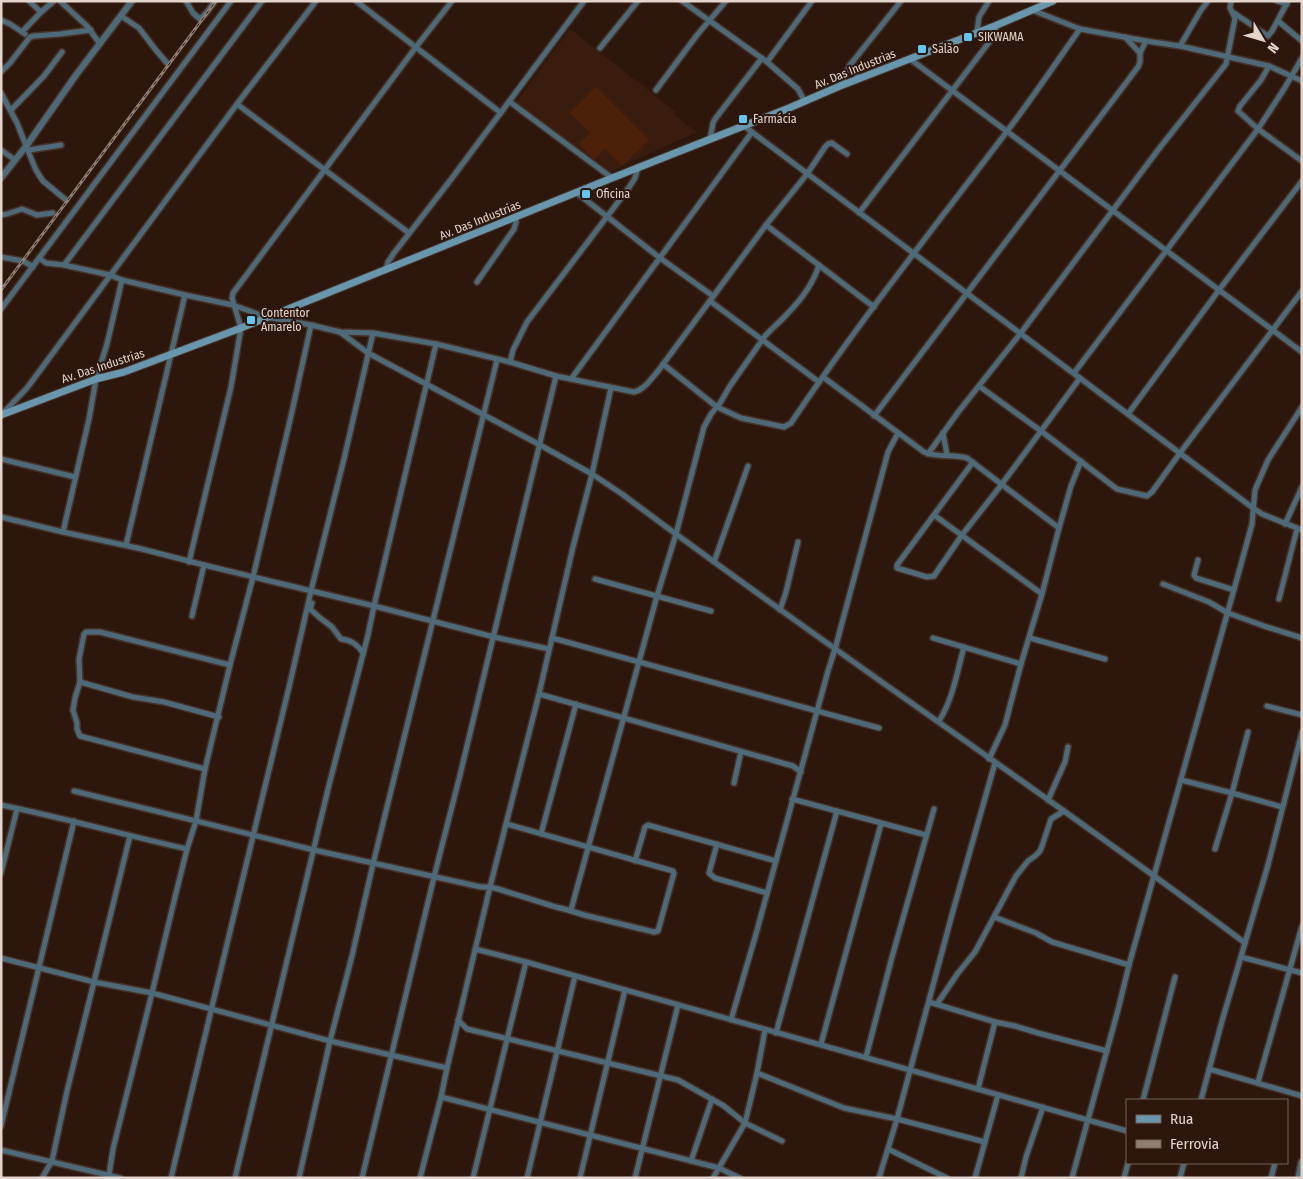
<svg xmlns="http://www.w3.org/2000/svg" width="1303" height="1179" font-family="'Fira Sans Condensed',sans-serif">
	<style>
		.built { fill: #391c0e }
		.green { fill: #4b1f08 }
		.lines { fill: none; stroke-linecap: round; stroke-linejoin: round }
		.minor-casing { stroke: #463127; stroke-width: 8 }
		.tertiary-casing { stroke: #463127; stroke-width: 9 }
		.secondary-casing { stroke: #463127; stroke-width: 9 }
		.minor { stroke: #4e6a78; stroke-width: 5 }
		.tertiary { stroke: #4e6a78; stroke-width: 6 }
		.secondary { stroke: #6896ac; stroke-width: 7 }
		.rail-casing { stroke: #907e74; stroke-width: 3 }
		.rail { stroke: #2d170c; stroke-width: 1; stroke-dasharray: 4; stroke-linecap: butt }
		.poi-dot { fill: #65c5ee; stroke: #2d170c; stroke-width: 2 }
		.labels { text-anchor: middle; dominant-baseline: central; stroke-width: 4; stroke-linejoin: round; paint-order: stroke }
		.poi-label { font-size: 12px; fill: #e3d4cc; stroke: #2d170c; text-anchor: start }
		.street-label { font-size: 12px; fill: #e3d4cc; stroke: #2d170c }
	</style>
	<rect width="100%" height="100%" fill="#2d170c"/>
	<path class="built" d="M570 29 676 112 674 115 697 132 609 172 516 102Z"/>
	<path class="green" d="M596 87 649 140 622 166 605 149 594 159 579 144 590 133 570 113Z"/>
	<g class="lines">
		<g class="minor-casing">
			<g id="minor">
				<path d="M29 1 41 12"/>
				<path d="M60 1 87 26 100 44"/>
				<path d="M186 1 193 13 200 19 207 12 215 1"/>
				<path d="M356 1 501 113"/>
				<path d="M682 1 767 62 798 89 805 102"/>
				<path d="M1277 1 1287 4"/>
				<path d="M1032 10 1080 29 1146 41 1180 46 1269 66 1302 81"/>
				<path d="M1234 13 1268 36 1272 31 1288 1"/>
				<path d="M121 16 139 28 155 49 167 63"/>
				<path d="M1 20 10 24 25 34"/>
				<path d="M1278 21 1302 41"/>
				<path d="M22 32 41 12 54 1"/>
				<path d="M977 32 979 17 989 1"/>
				<path d="M1125 37 1140 53"/>
				<path d="M1180 46 1201 10 1208 1"/>
				<path d="M600 48 638 1"/>
				<path d="M910 59 1302 352"/>
				<path d="M767 62 812 1"/>
				<path d="M850 65 859 79"/>
				<path d="M1269 66 1261 80 1240 106 1238 111 1258 129 1302 161"/>
				<path d="M1 72 10 63 30 37 34 36 60 34 91 30"/>
				<path d="M840 86 850 65 901 1"/>
				<path d="M656 90 697 35 726 1"/>
				<path d="M1 93 17 123 35 168 39 175 43 181 66 200"/>
				<path d="M510 102 612 178"/>
				<path d="M237 104 409 233"/>
				<path d="M11 110 44 76 62 52"/>
				<path d="M744 126 1253 508 1262 514 1302 530"/>
				<path d="M710 139 713 123 715 119 762 58"/>
				<path d="M1 150 15 160"/>
				<path d="M29 150 61 145"/>
				<path d="M577 193 660 258 713 296"/>
				<path d="M859 213 990 41 993 36 997 25"/>
				<path d="M1 215 7 214 22 209 37 215 53 213"/>
				<path d="M766 225 874 307"/>
				<path d="M1 257 23 261 33 267"/>
				<path d="M39 258 46 263 64 265 110 275 122 280 185 295 233 305 266 317 311 325 340 332 373 333 436 344 510 362 556 376 634 392C644 390 651 379 658 371L766 225 807 174 825 147 828 144 832 143 847 154"/>
				<path d="M64 265 262 1"/>
				<path d="M386 269 388 262 394 253 449 182 584 1"/>
				<path d="M477 282 514 229 516 222V217"/>
				<path d="M710 301 819 382"/>
				<path d="M1 309 231 1"/>
				<path d="M340 332 368 353 540 445 592 474 622 494C827 648 1040 789 1245 943"/>
				<path d="M510 362 513 350 527 322 628 189 635 178 638 168"/>
				<path d="M663 364 717 407 741 418 784 427 791 423C858 323 933 229 1005 134 1031 100 1055 64 1080 29"/>
				<path d="M1074 373 1258 129 1284 89 1302 58"/>
				<path d="M823 377 924 452C937 458 953 454 967 458L1059 528"/>
				<path d="M571 379 752 132"/>
				<path d="M979 386 1041 431 1113 486 1117 489 1147 496 1152 492 1180 453 1302 291"/>
				<path d="M3 413 27 388 237 104 316 1"/>
				<path d="M1128 414 1219 290 1302 181"/>
				<path d="M874 416 1138 67 1140 62V53L1146 41"/>
				<path d="M943 433 947 455"/>
				<path d="M928 454 959 411 1020 334 1158 150 1226 64 1235 18 1230 8 1231 1"/>
				<path d="M1 459 75 477"/>
				<path d="M973 462 897 565V568L927 577 934 576 962 535 1002 484 1080 378"/>
				<path d="M934 515 1042 594"/>
				<path d="M1 517 63 532 142 549 204 565 374 606 494 637 549 649"/>
				<path d="M1285 524 1302 487"/>
				<path d="M63 532 89 419 96 379 107 344 122 280"/>
				<path d="M126 545 185 295"/>
				<path d="M1198 560 1194 575 1196 578 1234 590"/>
				<path d="M189 562 231 387 241 328 232 298 233 293 416 47 452 1"/>
				<path d="M714 562 748 466"/>
				<path d="M595 579 711 611"/>
				<path d="M1163 584 1209 602 1228 613 1264 626 1302 638"/>
				<path d="M1279 599 1297 529"/>
				<path d="M312 603 310 609 319 617 332 627 341 639C351 640 357 644 363 653"/>
				<path d="M780 610 786 592 798 542"/>
				<path d="M192 616 204 565"/>
				<path d="M552 638 879 728"/>
				<path d="M933 638 1021 664"/>
				<path d="M1030 638 1105 659"/>
				<path d="M80 682 79 659 84 634 86 632H100L230 665"/>
				<path d="M539 694 793 766 801 772"/>
				<path d="M1267 706 1302 715"/>
				<path d="M939 721C953 699 957 672 964 647"/>
				<path d="M989 759 1005 725 1021 664 1042 594 1059 528 1071 486 1081 461"/>
				<path d="M205 769 80 736 77 729V723L73 710 75 698 80 682 133 697 164 702 219 717"/>
				<path d="M1181 780 1232 793 1248 732"/>
				<path d="M734 783 741 752"/>
				<path d="M74 791 314 850 481 887H490L498 889 556 907 568 910 584 915 654 932 658 931 674 873 673 871 507 824"/>
				<path d="M792 799 926 835"/>
				<path d="M1048 800 1065 762 1068 747"/>
				<path d="M1 805C64 818 125 835 187 849"/>
				<path d="M541 834 576 704"/>
				<path d="M717 844 709 873 715 878 767 893"/>
				<path d="M1215 849 1232 793 1282 807"/>
				<path d="M635 861 645 827 648 825 776 861"/>
				<path d="M1 873 17 809"/>
				<path d="M571 910 657 596 676 534 704 427 711 414 720 403 730 386 765 336C772 328 780 322 787 314 801 300 813 284 819 265"/>
				<path d="M994 917 1036 933 1052 942 1129 965"/>
				<path d="M475 949 526 962 1127 1131"/>
				<path d="M1241 957 1302 973"/>
				<path d="M1 958 94 982 152 993 330 1041 447 1068"/>
				<path d="M929 1002 995 1022 1015 1026 1038 1033 1107 1051"/>
				<path d="M937 1004 958 973 975 952 1016 876 1028 861 1035 856 1040 851 1042 846 1051 819 1064 811"/>
				<path d="M458 1020 467 1029 678 1080 724 1106 745 1123 782 1141"/>
				<path d="M731 1020 756 934 828 671 835 649 888 452 898 433"/>
				<path d="M776 1033 837 811"/>
				<path d="M821 1044 881 824"/>
				<path d="M866 1057 892 957 934 809"/>
				<path d="M1209 1069 1302 1096"/>
				<path d="M757 1073 844 1108 897 1119 985 1142"/>
				<path d="M1258 1082 1302 926"/>
				<path d="M978 1089 995 1022"/>
				<path d="M441 1097 719 1168 740 1178"/>
				<path d="M1143 1100 1175 977"/>
				<path d="M1201 1100 1222 1021 1268 865 1302 732"/>
				<path d="M1 1126 74 821"/>
				<path d="M888 1149 947 1178"/>
				<path d="M1 1150 120 1178"/>
				<path d="M691 1161 712 1099"/>
				<path d="M109 1175 113 1149 152 993 175 897 187 849 196 821 205 769 230 665 253 577 291 416 311 325"/>
				<path d="M42 1178 52 1161 67 1091 130 836"/>
				<path d="M171 1178 227 944 290 683 311 591 344 459 373 333"/>
				<path d="M235 1178 329 785 368 635 374 606 436 344"/>
				<path d="M299 1178 330 1041 352 956 373 864 497 360"/>
				<path d="M362 1178 434 877 460 775 556 376"/>
				<path d="M420 1178 441 1097 447 1068 490 887 539 694 573 547 592 474 611 388"/>
				<path d="M473 1178 526 962"/>
				<path d="M527 1178 575 976"/>
				<path d="M580 1178 625 990"/>
				<path d="M635 1178 678 1005"/>
				<path d="M713 1178 745 1123 757 1073 765 1030"/>
				<path d="M879 1178 897 1119 953 911 995 763"/>
				<path d="M975 1178 998 1095"/>
				<path d="M1021 1178 1026 1157 1043 1107"/>
				<path d="M1072 1178 1118 1010 1129 965 1240 568 1252 524 1255 490 1268 460 1302 407"/>
				<path d="M1124 1178 1128 1163"/>
				<path d="M1180 1178 1184 1163"/>
				<path d="M1271 1178 1275 1163"/>
				<path d="M1298 1178 1301 1162"/>
			</g>
		</g>
		<g class="tertiary-casing">
			<path id="tertiary" d="M1 178 27 145 76 75 132 1"/>
		</g>
		<g class="secondary-casing">
			<path id="secondary" d="M1 415 96 379 124 372 241 328 612 178 789 108 840 86 997 25 1053 1"/>
		</g>
		<use href="#minor" class="minor"/>
		<use href="#tertiary" class="tertiary"/>
		<use href="#secondary" class="secondary"/>
		<g class="rail-casing">
			<path id="rail" d="M1 290 216 1"/>
		</g>
		<use href="#rail" class="rail"/>
	</g>
	<g class="poi-dot">
		<rect x="963" y="32" width="10" height="10" rx="2.5"/>
		<rect x="917" y="44" width="10" height="10" rx="2.5"/>
		<rect x="738" y="114" width="10" height="10" rx="2.5"/>
		<rect x="581" y="189" width="10" height="10" rx="2.5"/>
		<rect x="246" y="315" width="10" height="10" rx="2.5"/>
	</g>
	<g class="labels">
		<g class="poi-label">
			<text x="978" y="37">SIKWAMA</text>
			<text x="932" y="49">Salão</text>
			<text x="753" y="119">Farmácia</text>
			<text x="596" y="194">Oficina</text>
			<text x="261" y="313">Contentor<tspan x="261" dy="14">Amarelo</tspan></text>
		</g>
		<g class="street-label">
			<text transform="translate(855 69) rotate(-22)">Av. Das Industrias</text>
			<text transform="translate(480 220) rotate(-22)">Av. Das Industrias</text>
			<text transform="translate(103 366) rotate(-18)">Av. Das Industrias</text>
		</g>
	</g>
	<rect width="1303" height="1179" fill="none" stroke="#e3d4cc" stroke-width="5"/>
	<rect x="1126" y="1099" width="162" height="65" fill="#2d170c" stroke="#766359"/>
	<rect x="1136" y="1115" width="25" height="8" fill="#6896ac" stroke="#766359"/>
	<text x="1170" y="1124" font-size="15" fill="#e3d4cc">Rua</text>
	<rect x="1136" y="1140" width="25" height="8" fill="#907e74" stroke="#766359"/>
	<text x="1170" y="1149" font-size="15" fill="#e3d4cc">Ferrovia</text>
	<g transform="translate(1263 40) rotate(128)" stroke="#2d170c" stroke-width="4" paint-order="stroke">
	<path d="M0-4L9 19L0 12L-9 19Z" fill="#e3d4cc"/>
	<text y="-8" font-size="14" font-weight="bold" text-anchor="middle" fill="#e3d4cc">N</text>
	</g>
</svg>
